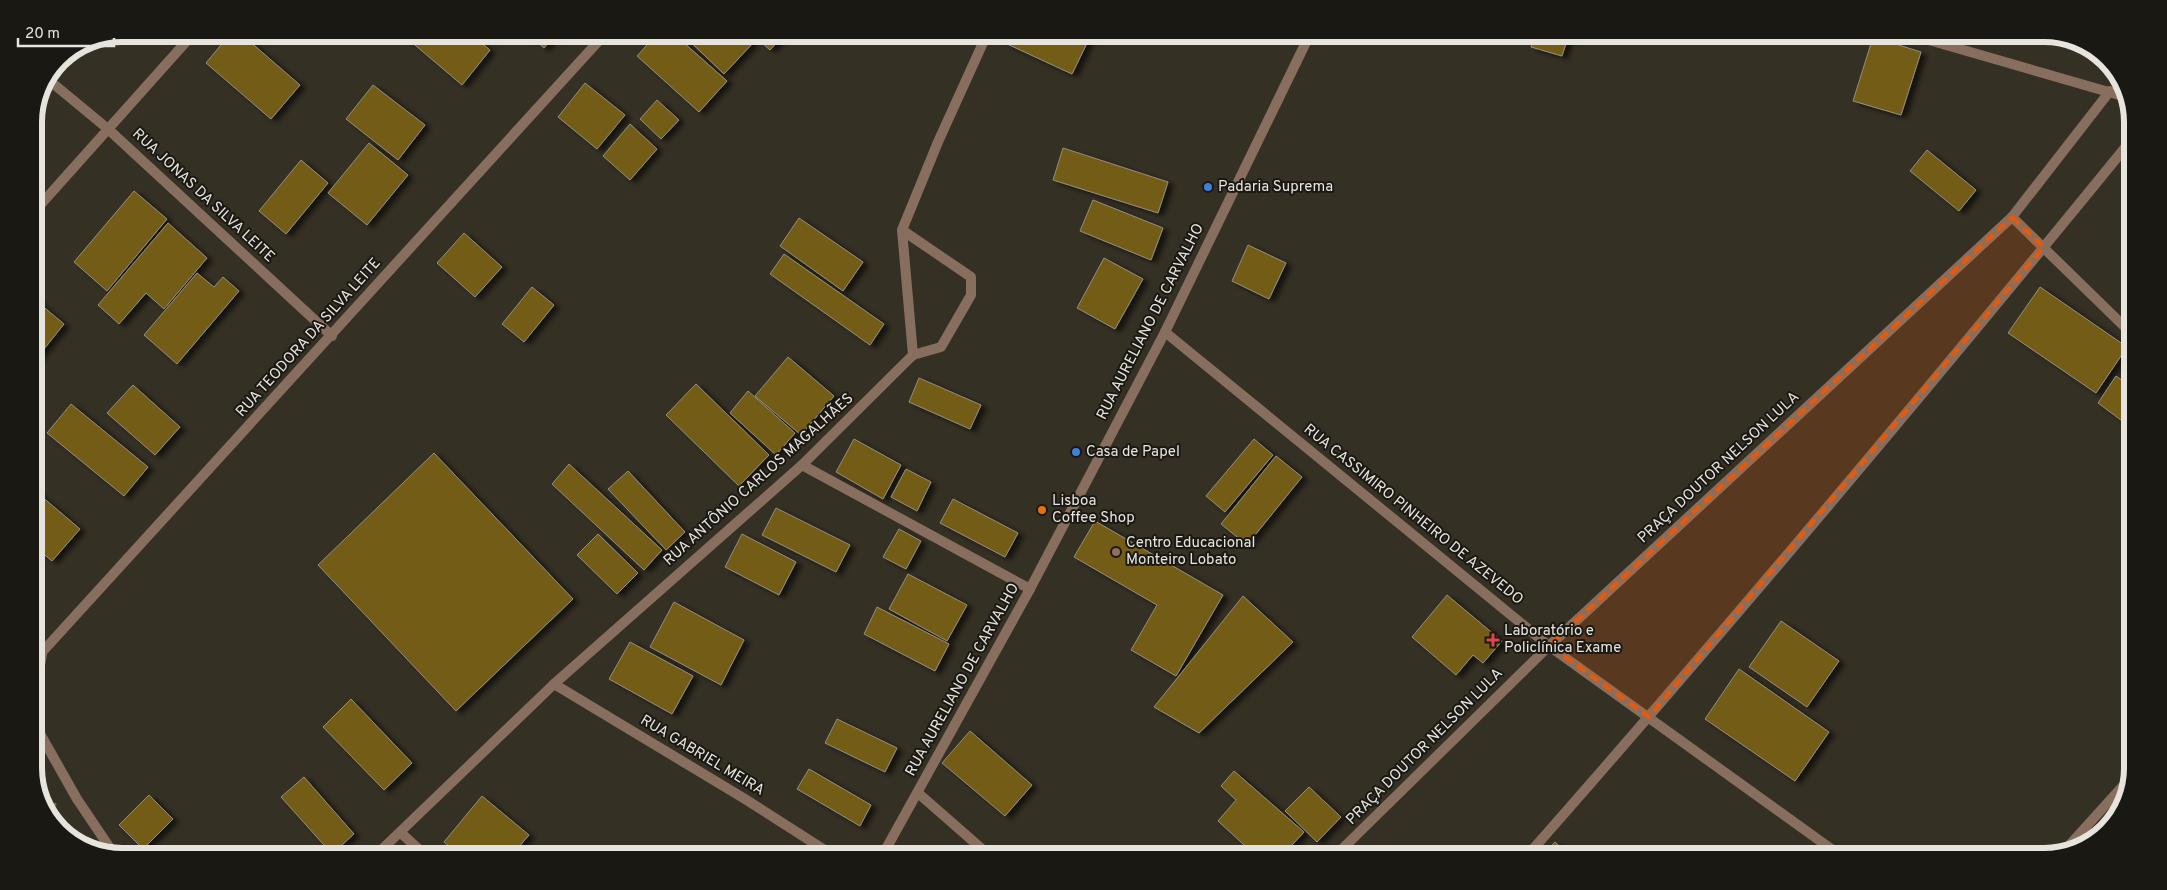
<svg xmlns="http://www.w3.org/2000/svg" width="2167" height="890" font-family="Overpass,sans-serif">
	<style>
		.building { fill: #735c13; stroke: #938e80; filter: url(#shadow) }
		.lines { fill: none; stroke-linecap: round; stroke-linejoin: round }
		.path { stroke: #6c685d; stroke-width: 3; stroke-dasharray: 4 2.5; stroke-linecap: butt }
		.minor { stroke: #886e5e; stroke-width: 10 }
		.tertiary { stroke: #886e5e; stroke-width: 10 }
		.marked { fill: #e8590c; fill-opacity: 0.2; stroke: #e8590c; stroke-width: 4; stroke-dasharray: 10 6; stroke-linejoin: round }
		.shop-dot { fill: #3f7fe0; stroke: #1a1813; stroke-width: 2 }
		.food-dot { fill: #e8710a; stroke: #1a1813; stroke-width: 2 }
		.education-dot { fill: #8d6e63; stroke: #1a1813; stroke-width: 2 }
		.health-dot { fill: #e0444e; stroke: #1a1813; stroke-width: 2 }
		.labels { text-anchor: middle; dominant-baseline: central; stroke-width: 4; stroke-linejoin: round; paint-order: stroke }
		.poi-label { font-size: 15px; fill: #e6e4dc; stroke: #1a1813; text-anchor: start }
		.street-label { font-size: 15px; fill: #e6e4dc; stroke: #1a1813 }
		.rim { fill: none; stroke: #e6e4dc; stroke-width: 6 }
	</style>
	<defs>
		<filter id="shadow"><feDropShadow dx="5.5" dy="3" stdDeviation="2.5" flood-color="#0009"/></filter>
	</defs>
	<rect width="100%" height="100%" fill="#353024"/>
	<g class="building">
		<path d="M230 34H241L300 85 271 119 206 63Z"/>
		<path d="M402 34H470L490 50 462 85Z"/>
		<path d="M528 34H556L544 48Z"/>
		<path d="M657 34H674L727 81 699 112 637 56Z"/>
		<path d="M682 34H744L753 43 724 74Z"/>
		<path d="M752 34H785L770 50Z"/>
		<path d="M1009 34H1082L1090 37 1072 74 1005 43Z"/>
		<path d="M1535 34H1569L1562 56 1531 47Z"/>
		<path d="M1873 37 1921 52 1901 115 1853 101Z"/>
		<path d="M585 83 625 115 597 149 558 117Z"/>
		<path d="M373 85 425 125 398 160 346 119Z"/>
		<path d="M657 100 679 120 661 139 640 119Z"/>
		<path d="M630 124 657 149 630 180 603 156Z"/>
		<path d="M369 143 408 175 367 225 328 193Z"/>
		<path d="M1063 148 1168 182 1158 213 1053 180Z"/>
		<path d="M1927 150 1976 190 1959 211 1910 171Z"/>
		<path d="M301 160 328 183 286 234 259 211Z"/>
		<path d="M134 191 167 219 107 291 74 262Z"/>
		<path d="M1093 200 1163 228 1151 260 1080 231Z"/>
		<path d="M799 218 863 262 843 291 780 246Z"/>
		<path d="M168 223 207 258 164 309 146 293 119 324 98 305Z"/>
		<path d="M464 233 502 267 475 297 437 263Z"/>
		<path d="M1248 245 1286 263 1269 299 1232 281Z"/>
		<path d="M784 254 884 324 870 345 770 274Z"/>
		<path d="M1104 258 1143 279 1115 329 1077 308Z"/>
		<path d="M197 273 214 287 223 277 239 291 177 364 144 335Z"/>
		<path d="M532 287 554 305 524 342 502 324Z"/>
		<path d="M2040 287 2127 347 2096 393 2008 333Z"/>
		<path d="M34 299 64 324 36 359 34 357Z"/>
		<path d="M788 357 834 396 801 435 755 396Z"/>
		<path d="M2116 376 2133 388V429L2098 403Z"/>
		<path d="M919 378 981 405 970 429 909 402Z"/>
		<path d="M696 384 769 455 739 486 666 415Z"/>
		<path d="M133 385 180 427 155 455 107 413Z"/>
		<path d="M748 391 795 433 776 455 730 413Z"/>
		<path d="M71 404 148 467 124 496 47 433Z"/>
		<path d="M854 439 901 465 883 499 836 472Z"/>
		<path d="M1254 439 1273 455 1225 512 1206 496Z"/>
		<path d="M434 453 573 599 456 711 318 565Z"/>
		<path d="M1276 456 1302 477 1247 545 1221 524Z"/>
		<path d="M569 464 662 550 644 570 552 484Z"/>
		<path d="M906 469 931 482 917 511 891 497Z"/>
		<path d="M628 471 685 532 666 550 608 489Z"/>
		<path d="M34 490 80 529 52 561 34 546Z"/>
		<path d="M953 499 1018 533 1005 557 940 523Z"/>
		<path d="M776 508 850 545 836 572 762 535Z"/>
		<path d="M1095 521 1223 595 1176 676 1131 650 1157 605 1074 557Z"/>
		<path d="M899 529 921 541 906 569 883 557Z"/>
		<path d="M598 534 638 573 617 594 577 555Z"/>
		<path d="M742 534 796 562 779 595 725 567Z"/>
		<path d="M908 574 967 605 947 641 889 609Z"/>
		<path d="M1447 595 1502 641 1483 663 1473 655 1456 675 1412 637Z"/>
		<path d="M1243 596 1293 642 1199 733 1154 707Z"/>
		<path d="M674 602 744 640 721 685 650 647Z"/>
		<path d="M877 607 949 644 935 671 864 634Z"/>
		<path d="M1781 621 1839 661 1807 707 1749 667Z"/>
		<path d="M630 642 693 676 672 714 609 679Z"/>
		<path d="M1739 669 1829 732 1795 781 1705 719Z"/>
		<path d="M351 699 412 763 384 790 323 727Z"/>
		<path d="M837 719 897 748 885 772 825 743Z"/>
		<path d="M970 731 1032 785 1005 816 942 763Z"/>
		<path d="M809 769 871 805 860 826 797 789Z"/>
		<path d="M1234 771 1304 832 1282 856H1256L1218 821 1236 800 1221 786Z"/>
		<path d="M304 777 354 834 332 854 281 797Z"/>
		<path d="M1309 787 1341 817 1317 842 1285 811Z"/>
		<path d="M149 795 173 819 143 849 119 825Z"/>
		<path d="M482 796 529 835 511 856H461L444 842Z"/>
		<path d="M1555 842 1570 856H1542Z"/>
	</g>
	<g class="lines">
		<path class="path" d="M46 806 57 804"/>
		<g class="minor">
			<path d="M50 81 108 129 332 336"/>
			<path d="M34 212 193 34"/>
			<path d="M2012 217 2133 335"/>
			<path d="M902 230 971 277V295L941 347 913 355"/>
			<path d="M802 465 1030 589"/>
			<path d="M554 684 745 799 834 856"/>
			<path d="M34 723 77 799 114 854"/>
			<path d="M918 793 990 856"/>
			<path d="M401 833 426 856"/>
			<path d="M2065 850 2131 777"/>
			<path d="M375 856 554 684 802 465 913 355 902 230 938 142 987 34"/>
			<path d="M1335 856 1549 646 2012 217 2110 91"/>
			<path d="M1527 856C1734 621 1935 381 2133 138"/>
		</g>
		<g class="tertiary">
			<path d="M1908 34 2126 97"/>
			<path d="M1165 332 1549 646 1841 856"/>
			<path d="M34 661 605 34"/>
			<path d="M34 699 42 654"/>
			<path d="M882 856 1030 589 1165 332 1310 34"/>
		</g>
	</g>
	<path class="marked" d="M2012 217 2044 247 1649 717 1549 646Z"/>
	<g class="shop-dot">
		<circle cx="1208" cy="187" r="5"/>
		<circle cx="1076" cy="452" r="5"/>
	</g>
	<circle class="food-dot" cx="1042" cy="510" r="5"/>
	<circle class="education-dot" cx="1116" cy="552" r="5"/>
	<path class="health-dot" d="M1490.5 632.5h5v5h5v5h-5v5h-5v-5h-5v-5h5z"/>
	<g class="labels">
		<g class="poi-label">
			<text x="1218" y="187">Padaria Suprema</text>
			<text x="1086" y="452">Casa de Papel</text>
			<text x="1052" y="501">Lisboa<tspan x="1052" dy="17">Coffee Shop</tspan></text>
			<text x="1126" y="543">Centro Educacional<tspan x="1126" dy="17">Monteiro Lobato</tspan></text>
			<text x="1504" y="631">Laboratório e<tspan x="1504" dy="17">Policlínica Exame</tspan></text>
		</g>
		<g class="street-label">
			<text transform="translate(203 196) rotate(43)">RUA JONAS DA SILVA LEITE</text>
			<text transform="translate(1151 322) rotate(-63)">RUA AURELIANO DE CARVALHO</text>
			<text transform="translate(309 338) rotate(-48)">RUA TEODORA DA SILVA LEITE</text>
			<text transform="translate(1719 468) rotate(-43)">PRAÇA DOUTOR NELSON LULA</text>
			<text transform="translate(759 480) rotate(-42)">RUA ANTÔNIO CARLOS MAGALHÃES</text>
			<text transform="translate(1413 515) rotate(39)">RUA CASSIMIRO PINHEIRO DE AZEVEDO</text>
			<text transform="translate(963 680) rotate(-61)">RUA AURELIANO DE CARVALHO</text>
			<text transform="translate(1425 747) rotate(-45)">PRAÇA DOUTOR NELSON LULA</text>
			<text transform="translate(702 756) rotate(31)">RUA GABRIEL MEIRA</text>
		</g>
	</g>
	<path d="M0 0H2167V890H0ZM122 42H2044A80 80 0 0 1 2124 122V768A80 80 0 0 1 2044 848H122A80 80 0 0 1 42 768V122A80 80 0 0 1 122 42Z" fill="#1a1813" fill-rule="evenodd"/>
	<path class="rim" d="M122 42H2044A80 80 0 0 1 2124 122V768A80 80 0 0 1 2044 848H122A80 80 0 0 1 42 768V122A80 80 0 0 1 122 42Z"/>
	<path d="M18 38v8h96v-8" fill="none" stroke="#e6e4dc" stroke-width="2.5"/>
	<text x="25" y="38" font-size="15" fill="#e6e4dc" stroke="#1a1813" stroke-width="4" paint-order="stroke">20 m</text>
</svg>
